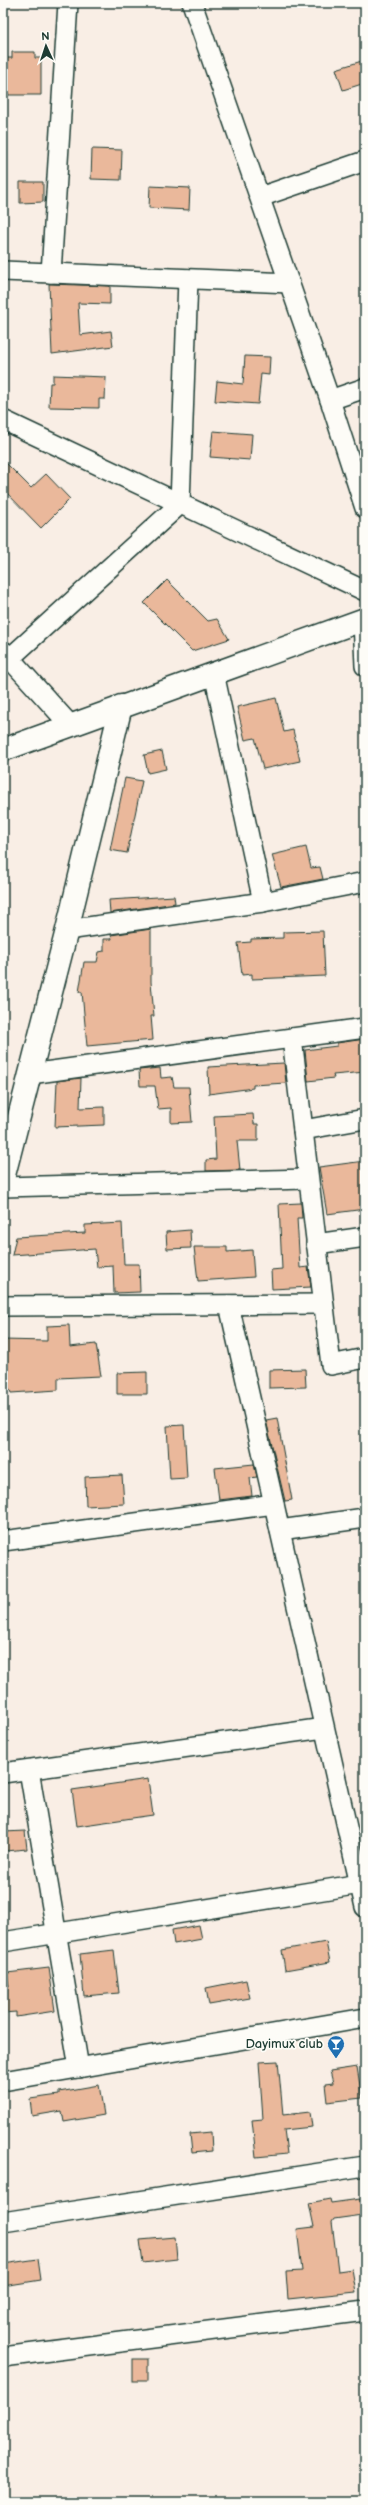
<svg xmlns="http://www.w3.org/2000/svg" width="368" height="2505" font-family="'Balsamiq Sans',sans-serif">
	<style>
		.building { fill: #eab89b; stroke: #1f3d34 }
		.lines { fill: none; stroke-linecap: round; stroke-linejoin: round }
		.street-casing { stroke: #1f3d34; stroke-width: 22 }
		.secondary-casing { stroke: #1f3d34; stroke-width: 25 }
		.street { stroke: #fdfcf7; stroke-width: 19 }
		.secondary { stroke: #fdfcf7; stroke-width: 22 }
		.labels { text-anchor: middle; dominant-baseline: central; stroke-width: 3.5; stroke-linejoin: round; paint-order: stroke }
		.poi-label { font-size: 13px; fill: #1f3d34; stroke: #fdfcf7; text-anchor: end }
	</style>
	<rect width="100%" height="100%" fill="#f9eee5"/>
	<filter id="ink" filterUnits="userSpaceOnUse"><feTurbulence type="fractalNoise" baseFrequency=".025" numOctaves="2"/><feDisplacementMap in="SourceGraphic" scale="8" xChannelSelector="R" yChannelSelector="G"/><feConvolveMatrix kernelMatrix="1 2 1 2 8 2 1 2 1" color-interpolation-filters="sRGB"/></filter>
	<g filter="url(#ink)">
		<g class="building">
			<path d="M12 52H35V58H41V95H7L8 83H3V58H12Z"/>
			<path d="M365 60V83L343 90 336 69Z"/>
			<path d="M92 149 122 150 121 180 91 179Z"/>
			<path d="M20 182H43V202L20 203Z"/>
			<path d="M150 186 190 188 189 210 149 208Z"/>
			<path d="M49 284 110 286V304L78 303 80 335 111 331 113 346 52 354Z"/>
			<path d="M245 356 270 357 269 375 261 374 258 404 215 401 217 381 243 384Z"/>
			<path d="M53 375 106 377 105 399H99V408L49 407 50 383H53Z"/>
			<path d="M213 431 252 434 250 460 210 457Z"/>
			<path d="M3 460 31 488 46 474 70 499 41 528 3 489Z"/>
			<path d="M167 580 208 621 217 619 229 639 192 651 144 603Z"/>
			<path d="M276 698 284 732 293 730 300 761 263 769 255 738 245 740 237 707Z"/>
			<path d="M162 751 166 769 148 773 144 755Z"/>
			<path d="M125 778 142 781 127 853 110 850Z"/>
			<path d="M306 847 311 868 320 867 323 879 281 887 272 855Z"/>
			<path d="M174 896 175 903 110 913 109 900Z"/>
			<path d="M151 929V982L154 1016H151L153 1040 87 1046 82 992H79L84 962H97L99 952 104 951V939H112L111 935Z"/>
			<path d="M323 931 325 976 252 979V974L242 975 238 943 251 942V939L283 938V932Z"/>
			<path d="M365 1039V1072L333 1075 334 1078 308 1081 305 1050 337 1046V1043Z"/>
			<path d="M284 1063 286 1083 253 1085V1088L209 1094 208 1067Z"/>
			<path d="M160 1068 161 1078 172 1077 174 1087H189L192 1122 171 1123V1108L158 1109 155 1086H140L139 1070Z"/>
			<path d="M81 1078 80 1108 104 1107V1125L55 1127 57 1081Z"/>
			<path d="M253 1114 254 1124H258V1141H237L240 1170 206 1171V1160L216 1159 214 1116Z"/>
			<path d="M365 1161V1209L327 1214 319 1167Z"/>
			<path d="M301 1203 302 1218H297L300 1268 308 1267 311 1287 272 1289 271 1270 282 1269 279 1204Z"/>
			<path d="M122 1223 124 1264H139L140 1292 114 1293 113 1266 97 1267 95 1249 12 1255 16 1237 85 1233V1225Z"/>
			<path d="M190 1230 191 1248 167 1249 166 1232Z"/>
			<path d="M194 1247H227V1252L252 1250 254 1277 198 1281Z"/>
			<path d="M69 1325 70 1347 96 1344 101 1376 58 1378V1390L11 1393 10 1390H3V1340L47 1341V1326Z"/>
			<path d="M305 1369 306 1387 269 1388V1370Z"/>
			<path d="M147 1372V1394H117V1373Z"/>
			<path d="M277 1418 292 1500 285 1501 266 1420Z"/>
			<path d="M184 1425 187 1478 170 1479 167 1426Z"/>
			<path d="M254 1464 257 1477 250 1478 252 1496 219 1500 215 1468Z"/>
			<path d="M122 1475 124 1504 86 1506 85 1477Z"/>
			<path d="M148 1779 153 1815 77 1826 72 1790Z"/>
			<path d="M25 1831 27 1849 5 1851 4 1832Z"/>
			<path d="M199 1925 202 1939 174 1944 172 1930Z"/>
			<path d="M326 1942 330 1962 285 1970 282 1950Z"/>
			<path d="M114 1950 119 1993 84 1996 80 1954Z"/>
			<path d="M49 1968 55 2011 16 2017V2012L3 2013V1986H9L7 1973Z"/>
			<path d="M246 1980 250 1998 209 2005 206 1988Z"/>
			<path d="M278 2061 283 2115 310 2112 312 2127 284 2130 287 2154 256 2157 252 2120 263 2119 259 2062Z"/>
			<path d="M357 2067 362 2098 327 2102 325 2084 333 2083 330 2071Z"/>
			<path d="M99 2085 104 2115 64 2122 62 2111 32 2116 30 2099 59 2095V2092Z"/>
			<path d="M211 2132 212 2151 192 2153 190 2134Z"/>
			<path d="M330 2199 331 2203 360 2199 363 2215 334 2219 332 2222 338 2271 352 2269 356 2292 288 2299 286 2272 302 2271 297 2229 314 2227 309 2203Z"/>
			<path d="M175 2237 177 2259 143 2263 140 2240Z"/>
			<path d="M38 2259 41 2280 3 2286V2264Z"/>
			<rect x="133" y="2359" width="15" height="22"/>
		</g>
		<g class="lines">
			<g class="street-casing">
				<g id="street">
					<path d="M192 3 330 400 365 508"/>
					<path d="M260 197 365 161"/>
					<path d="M3 271 290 283"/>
					<path d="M51 273 68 3"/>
					<path d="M330 400 365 388"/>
					<path d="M3 420 365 591"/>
					<path d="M363 620 365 666"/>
					<path d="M3 651 70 725"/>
					<path d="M10 658 180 504 188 279"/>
					<path d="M214 673 263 902"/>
					<path d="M67 930 263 902 365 882"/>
					<path d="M292 1038 331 1365 365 1358"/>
					<path d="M30 1074 365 1028"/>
					<path d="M303 1130 365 1119"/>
					<path d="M3 1187 308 1179"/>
					<path d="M316 1244 365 1237"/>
					<path d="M229 1305 365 1907"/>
					<path d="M3 1306 323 1304"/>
					<path d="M280 1530 365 1518"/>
					<path d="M3 1541 274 1504"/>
					<path d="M29 1770 79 2068"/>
					<path d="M3 1773 324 1728"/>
					<path d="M3 1942 360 1884"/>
					<path d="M3 2081 365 2018"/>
					<path d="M3 2222 365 2166"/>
					<path d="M3 2357 365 2311"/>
				</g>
			</g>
			<g class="secondary-casing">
				<g id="secondary">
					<path d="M3 750 365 619"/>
					<path d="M3 1179 67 930 121 706"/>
				</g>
			</g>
			<use href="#street" class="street"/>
			<use href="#secondary" class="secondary"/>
		</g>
	</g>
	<defs>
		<g id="bar-pin" transform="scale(0.9)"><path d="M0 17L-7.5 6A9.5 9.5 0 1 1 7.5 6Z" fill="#1f6fb2" stroke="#fdfcf7"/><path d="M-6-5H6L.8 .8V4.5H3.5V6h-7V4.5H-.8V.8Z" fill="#fff"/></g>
	</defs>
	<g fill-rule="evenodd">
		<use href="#bar-pin" x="336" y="2044"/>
	</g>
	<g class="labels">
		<g class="poi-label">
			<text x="323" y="2044">Dayimux club</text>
		</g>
	</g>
	<rect width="368" height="2505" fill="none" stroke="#fdfcf7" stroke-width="16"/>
	<rect x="8" y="8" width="352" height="2489" fill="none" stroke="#1f3d34" stroke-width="1.5" filter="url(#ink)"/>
	<g transform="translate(46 46) rotate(357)" stroke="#fdfcf7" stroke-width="3" paint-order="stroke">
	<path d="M0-3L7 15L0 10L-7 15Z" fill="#1f3d34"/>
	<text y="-6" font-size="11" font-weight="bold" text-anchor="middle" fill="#1f3d34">N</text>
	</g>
</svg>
